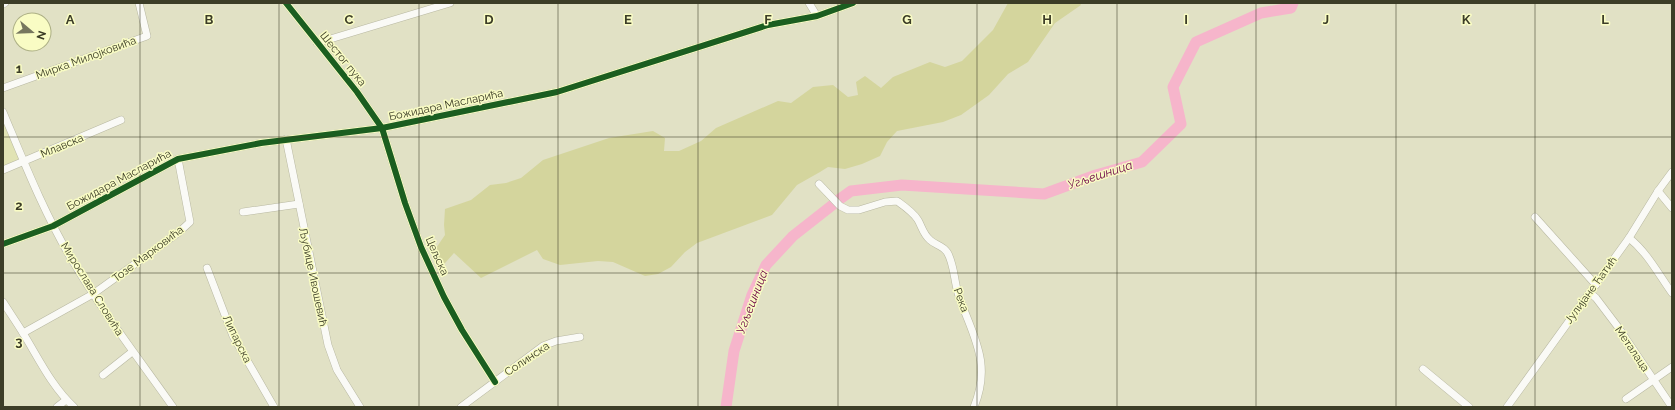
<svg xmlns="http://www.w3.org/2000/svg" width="1675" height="410" font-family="Raleway,sans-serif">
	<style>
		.built { fill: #e1e3b4 }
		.green { fill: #d4d59d }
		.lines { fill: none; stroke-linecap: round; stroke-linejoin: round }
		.river { stroke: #f6b5cb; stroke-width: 11 }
		.minor-casing { stroke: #b8b8a2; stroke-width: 8 }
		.minor { stroke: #fafaf6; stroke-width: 7 }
		.cycleway-casing { stroke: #f9fcc4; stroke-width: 8 }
		.cycleway { stroke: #1b5e20; stroke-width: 6 }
		.grid { fill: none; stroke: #3c3d27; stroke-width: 1; stroke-opacity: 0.55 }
		.labels { text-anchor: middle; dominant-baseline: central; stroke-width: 3; stroke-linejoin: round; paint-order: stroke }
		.street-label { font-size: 11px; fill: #3c3d27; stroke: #f9fcc4 }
		.water-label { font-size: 12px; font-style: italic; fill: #6c0145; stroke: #f9fcc4 }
		.grid-label { font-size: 13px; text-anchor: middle; font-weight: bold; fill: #3c3d27; stroke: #f9fcc4; stroke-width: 3; stroke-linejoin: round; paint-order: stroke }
	</style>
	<rect width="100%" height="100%" fill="#e1e1c5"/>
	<path class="built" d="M3 112 24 162 3 170Z"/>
	<path class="green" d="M1008 3H1080L1081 5 1055 23 1028 62 1008 74 989 95 961 115 943 122 897 131 887 142 880 156 862 164 845 169 828 167 820 172 797 185 772 215 697 243 685 252 671 267 658 274 645 276 613 262 598 261 560 265 543 259 537 250 481 278 454 253 438 271 432 254 445 235 444 225 445 209 471 200 490 185 506 183 521 178 543 160 609 138 653 131 665 138 664 151H679L701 141 716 128 778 101 791 103 813 87 833 85 848 97 858 95 856 82 865 76 881 88 893 77 930 62 945 67 962 61 993 30Z"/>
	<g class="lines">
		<g class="river">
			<path d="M837 201 851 191 902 185 1044 194 1096 175 1142 162 1181 124 1173 87 1196 42 1261 13 1291 8 1293 3"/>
			<path d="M726 407 734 351 752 295 766 265 793 236 835 203"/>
		</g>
		<g class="minor-casing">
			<g id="minor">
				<path d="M286 3 357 92 382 128 405 203 421 247 444 297 462 330 495 382"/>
				<path d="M809 3 817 16"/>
				<path d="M3 4 5 3"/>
				<path d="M317 43 450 3"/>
				<path d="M3 88 147 36 139 3"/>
				<path d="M3 112C24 162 44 213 72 260 102 311 139 359 173 407"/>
				<path d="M286 139 328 345 337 370 360 407"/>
				<path d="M3 170 121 120"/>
				<path d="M819 184 840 206 848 210H859L885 202 897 201C904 206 913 212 918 220 922 227 923 234 930 240 935 245 942 245 947 252 954 263 954 280 958 293 971 334 993 361 974 407"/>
				<path d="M1658 191 1672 208"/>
				<path d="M243 212 299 204"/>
				<path d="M1535 217 1596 285"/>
				<path d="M1629 238C1647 252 1659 275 1672 293"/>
				<path d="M3 244 53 226 178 159 261 143 382 128 557 92 768 25 817 16 853 3"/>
				<path d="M207 268 233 336 274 407"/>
				<path d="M1590 293 1596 298 1618 327 1672 407"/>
				<path d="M3 302C10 313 17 323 23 333 39 359 52 387 74 407"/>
				<path d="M23 333 93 294 178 233 190 222 178 159"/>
				<path d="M1423 369 1469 407"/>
				<path d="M103 375 132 352"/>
				<path d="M1626 399 1672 367"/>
				<path d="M57 407 66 400"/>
				<path d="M461 407 543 346 556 341 580 337"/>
				<path d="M1507 407 1629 238 1658 191 1672 172"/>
			</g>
		</g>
		<use href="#minor" class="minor"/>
		<g class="cycleway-casing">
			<g id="cycleway">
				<path d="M286 3 357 92 382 128 405 203 421 247 444 297 462 330 495 382"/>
				<path d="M3 244 53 226 178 159 261 143 382 128 557 92 768 25 817 16 853 3"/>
			</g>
		</g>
		<use href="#cycleway" class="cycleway"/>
	</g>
	<path class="grid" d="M140 3V407M279 3V407M419 3V407M558 3V407M698 3V407M838 3V407M977 3V407M1117 3V407M1256 3V407M1396 3V407M1535 3V407M3 137H1672M3 273H1672"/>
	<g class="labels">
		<g class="street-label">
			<text transform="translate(86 58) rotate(-20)">Мирка Милојковића</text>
			<text transform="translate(343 59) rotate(51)">Шестог пука</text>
			<text transform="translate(446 105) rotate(-12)">Божидара Масларића</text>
			<text transform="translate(62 146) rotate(-23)">Млавска</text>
			<text transform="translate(119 180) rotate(-28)">Божидара Масларића</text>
			<text transform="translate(148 254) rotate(-37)">Тозе Марковића</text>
			<text transform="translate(437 256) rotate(66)">Цељска</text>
			<text transform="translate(313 277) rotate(78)">Љубице Ивошевић</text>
			<text transform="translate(92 289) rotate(58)">Мирослава Словића</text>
			<text transform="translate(1591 290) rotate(-54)">Јулијане Ћатић</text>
			<text transform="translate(961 300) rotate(70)">Река</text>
			<text transform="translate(237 339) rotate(64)">Липарска</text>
			<text transform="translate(1632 349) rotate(56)">Металаца</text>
			<text transform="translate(527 359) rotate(-34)">Солинска</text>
		</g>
		<g class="water-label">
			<text transform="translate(1100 175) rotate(-18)">Угљешница</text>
			<text transform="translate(752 302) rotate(-69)">Угљешница</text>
		</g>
	</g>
	<g class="grid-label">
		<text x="70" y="24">A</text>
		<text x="209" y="24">B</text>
		<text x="349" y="24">C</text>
		<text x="489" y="24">D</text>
		<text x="628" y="24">E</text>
		<text x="768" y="24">F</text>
		<text x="907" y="24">G</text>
		<text x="1047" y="24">H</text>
		<text x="1186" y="24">I</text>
		<text x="1326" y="24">J</text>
		<text x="1466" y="24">K</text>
		<text x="1605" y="24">L</text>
		<text x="19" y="73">1</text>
		<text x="19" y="210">2</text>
		<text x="19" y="346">3</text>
	</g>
	<rect width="1675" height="410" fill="none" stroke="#3c3d27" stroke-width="8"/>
	<g transform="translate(32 32) rotate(109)"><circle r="19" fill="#f9fcc4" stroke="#adb085"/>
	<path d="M0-3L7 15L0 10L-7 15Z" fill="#76765e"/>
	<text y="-6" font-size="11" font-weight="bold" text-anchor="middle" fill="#3c3d27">N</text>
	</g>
</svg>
